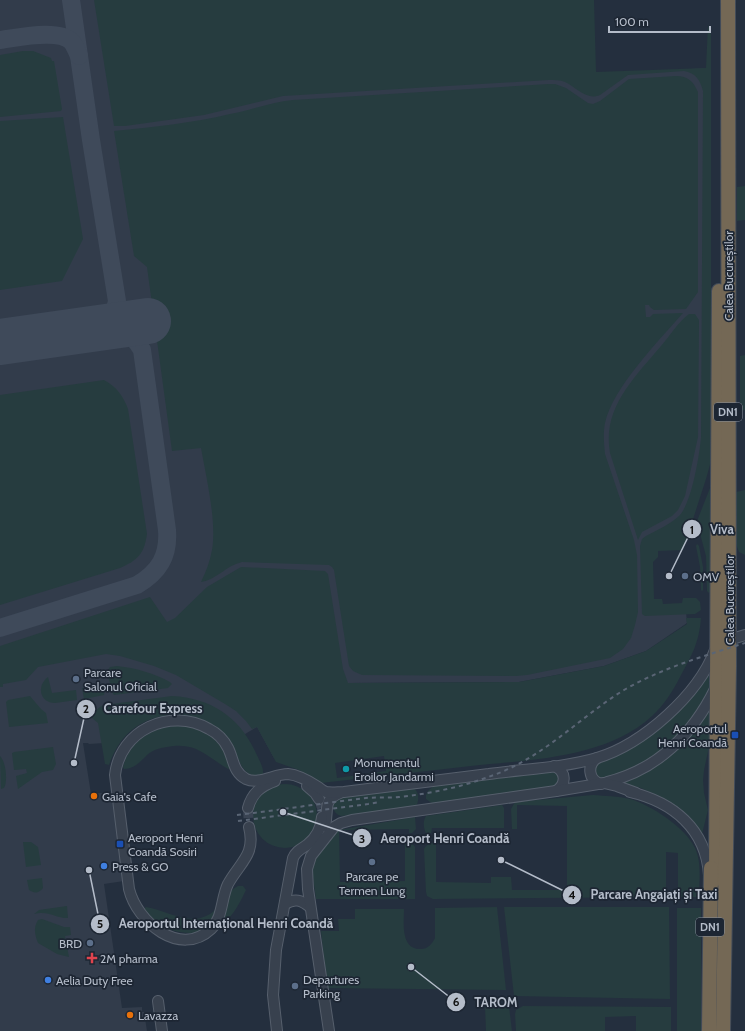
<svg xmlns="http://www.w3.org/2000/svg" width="745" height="1031" font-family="Cabin,sans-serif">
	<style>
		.airport { fill: #323c4b }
		.green { fill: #263c3f; fill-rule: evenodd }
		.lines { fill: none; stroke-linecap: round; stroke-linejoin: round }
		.taxiway { stroke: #3f4a5a; stroke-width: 18 }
		.runway { stroke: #3f4a5a; stroke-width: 46 }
		.minor-tunnel { stroke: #3a4453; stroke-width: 10; stroke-dasharray: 10 5; stroke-linecap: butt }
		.minor-casing { stroke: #565f6c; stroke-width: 12 }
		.highway-casing { stroke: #434c59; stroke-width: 16 }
		.minor { stroke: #38414e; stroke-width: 10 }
		.highway { stroke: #746855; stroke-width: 14 }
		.rail { stroke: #5a6575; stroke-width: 2; stroke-dasharray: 4 4; stroke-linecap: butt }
		.service-dot { fill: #5c6f8a; stroke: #1d2633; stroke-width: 1.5 }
		.transit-dot { fill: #1a4fb4; stroke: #1d2633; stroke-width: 1.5 }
		.culture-dot { fill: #0f9aa8; stroke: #1d2633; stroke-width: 1.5 }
		.food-dot { fill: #e8710a; stroke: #1d2633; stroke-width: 1.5 }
		.shop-dot { fill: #3f7fe0; stroke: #1d2633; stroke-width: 1.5 }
		.health-dot { fill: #e0444e; stroke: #1d2633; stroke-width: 1.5 }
		.labels { text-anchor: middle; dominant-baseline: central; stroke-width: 3.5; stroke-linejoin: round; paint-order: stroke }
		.shield { fill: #1d2633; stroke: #878f9c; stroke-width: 1 }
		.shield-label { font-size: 11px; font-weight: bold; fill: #b4bcc9 }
		.street-label { font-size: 12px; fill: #b4bcc9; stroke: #1d2633 }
		.poi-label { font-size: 12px; fill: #b4bcc9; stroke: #1d2633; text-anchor: start }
		.leader { fill: none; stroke: #b4bcc9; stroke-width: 1.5 }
		.callout-dot { fill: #b4bcc9; stroke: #1d2633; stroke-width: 1.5 }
		.mark-label { font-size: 12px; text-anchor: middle; font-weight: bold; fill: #111 }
		.callout-label { font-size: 13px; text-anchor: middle; font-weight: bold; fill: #b4bcc9; stroke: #1d2633; stroke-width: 3.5; stroke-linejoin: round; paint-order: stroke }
	</style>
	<rect width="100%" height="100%" fill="#242f3e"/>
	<path class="airport" d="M0 0H122L143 104 706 68V443L686 541 645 543 646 613 686 612 687 623 646 651 604 666 519 682 348 683 274 758 257 727 235 740 214 717 166 706 104 743 89 744 88 743H83L91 794 111 792 124 881 104 884 122 1008 142 1007V1012H144L147 1031H0Z"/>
	<g class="green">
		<path d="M94 0H594L596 72 706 68 708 25 711 35V461L706 479 683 550 658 551V557L653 562 654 599H662L663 604 682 603 683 598H696L700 602 701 610 695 614 645 616 642 614 640 546 642 539 646 536C657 530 671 524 680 515 692 501 699 457 701 438L703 91C700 80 696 73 684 71L628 75 600 95C587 101 576 87 565 82 560 80 554 80 549 80L283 96 204 115 125 126H114Z"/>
		<path d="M23 51H33L51 58 52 61H54L62 109 61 111 0 117V55Z"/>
		<path d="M676 76C688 76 693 81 698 92V292L686 309 654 310 650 307 649 305H645L646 317H650L653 314 683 313C658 342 613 387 605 423 603 433 604 444 605 454L634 540 637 555 638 612 635 625 631 638 623 649 610 658 527 675 516 676 362 675 353 671 349 666 334 570 332 567 329 565 242 562C227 565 216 580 201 582 206 572 210 561 212 550 217 522 206 476 201 448L172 451 147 267 134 256 114 131C153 127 192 123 230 114 251 110 272 102 293 100L549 84H555L566 88 588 103 593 104 600 101 629 79Z"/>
		<path d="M63 117 83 239 62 281 0 290V121Z"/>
		<path d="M745 186V220L737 221V187Z"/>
		<path d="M689 314H695L699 320 698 437 685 496 678 510 672 516 642 532 638 540 610 453C602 408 634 378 661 346 669 337 679 321 689 314Z"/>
		<path d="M745 355V410L740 411V356Z"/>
		<path d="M104 380C117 387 123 396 128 409L147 534C144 554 138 560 120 568L0 605V395Z"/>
		<path d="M710 488 712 495 711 590 709 593 707 591 706 556 698 526 697 521Z"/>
		<path d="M745 490V555L739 552 736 544V492Z"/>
		<path d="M697 544 699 546 703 567V590L702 591 701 590 700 567 696 546Z"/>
		<path d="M241 567 325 571 328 574 343 669 348 683 519 682 604 666 646 651 687 624 686 618H701C699 643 692 655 680 677 673 691 664 705 652 716 607 758 529 760 471 766 421 772 371 777 321 783L299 770 276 762 257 727 252 729 246 721 236 711 225 704 176 675 154 666 120 656 106 654 38 667 26 680 3 684V687H0V646L150 597 167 622 175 618 207 587ZM384 756 386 771 337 778 335 763Z"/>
		<path d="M117 666C136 668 153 673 170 682L172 684 168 688 114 695 112 692 107 671 110 667Z"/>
		<path d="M711 668C711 681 709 695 702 706 696 716 685 730 677 737 662 752 617 784 597 778L593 766 596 762 621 753Z"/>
		<path d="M48 677 52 693 76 690 77 700 55 703C40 703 36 686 48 677Z"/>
		<path d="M101 685 105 689 104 695 84 699 82 688Z"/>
		<path d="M30 696 41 709 46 713 48 723 9 727 6 702 8 700Z"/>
		<path d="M172 696C211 698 239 717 255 751 258 758 264 767 263 774 260 776 258 776 255 776 238 773 238 750 229 740 222 732 213 725 205 721 193 715 181 714 169 715 138 719 119 736 109 765L105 764 98 723 92 718 95 711 100 707 104 705Z"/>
		<path d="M711 701 710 742 704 770 703 780 704 793 708 810 702 834 677 808 665 799 641 788 625 784 622 781 653 764Z"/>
		<path d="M175 726 195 727 208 733 224 747 230 768 228 769C206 756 196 741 167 747 159 748 153 750 147 755 140 762 134 769 124 769L123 767C130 741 149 729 175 726Z"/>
		<path d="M53 747 56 764 53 770 42 772 18 789 16 776 27 773 26 769 14 770 12 753 14 752Z"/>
		<path d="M0 756C6 762 8 781 4 788L1 789Z"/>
		<path d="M555 770 561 780 556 786 433 804 426 799C425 792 430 789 435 785Z"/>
		<circle cx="285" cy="816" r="32"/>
		<path d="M412 787C420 791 420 803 414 808L341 816C332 813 332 805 335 797Z"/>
		<path d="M593 795C605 796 618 796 630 799 651 805 686 828 695 848 702 863 699 881 699 897H678V853L666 852V897L433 899 427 896 426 892 424 849C427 844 430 843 436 842V882L491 883V877H511L512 890H567V806L517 805V829H512L511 809 515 802Z"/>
		<path d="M502 805 504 808V828H432L431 833H426C423 828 423 820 426 816Z"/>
		<path d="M415 817 416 829 412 833H409V829L339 830 340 882 405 881V843C410 843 413 843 415 847V899H316L312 870 313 861 334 832 339 830Z"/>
		<path d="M23 842H31L38 847 41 865 26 867Z"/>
		<path d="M42 878 43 888C39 893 35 894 29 890L27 880Z"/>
		<path d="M238 886H243L246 890C241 900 236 911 228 919 208 938 172 937 152 919 149 916 146 912 144 909L146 907C170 911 192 929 214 911 223 903 227 891 238 886Z"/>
		<path d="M67 906 68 918C54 918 49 910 34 914L39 910Z"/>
		<path d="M497 907 506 990 327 988 321 931H339L338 919H355V909H404C404 922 400 950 421 949 428 949 432 944 435 938V908Z"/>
		<path d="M504 907H669L670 999 514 996Z"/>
		<rect x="677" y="908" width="24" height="123"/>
		<path d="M42 919 64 927H70L71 935 65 936 69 957 57 954 38 943C35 935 33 928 38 920Z"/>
		<path d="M485 1006H509L512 1031H486Z"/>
		<path d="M523 1006 671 1007V1031H636V1016L605 1017V1031H516L515 1014 516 1010Z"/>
	</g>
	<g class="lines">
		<g class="taxiway">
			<path d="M71 0 91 140 117 301C114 316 110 321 96 329"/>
			<path d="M0 40C17 38 59 28 72 42 75 46 77 52 79 56"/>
			<path d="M0 628 137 585C159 572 169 556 167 530L142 350C130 329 120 328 96 329"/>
		</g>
		<path class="runway" d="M0 342 148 321"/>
		<g class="minor-tunnel">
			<path d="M319 799 322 808V817"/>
			<path d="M248 808 249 827"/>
		</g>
		<g class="minor-casing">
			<g id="minor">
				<path d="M729 640 745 635"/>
				<path d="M597 758C587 765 588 780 601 784"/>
				<path d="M554 766C566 771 567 784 556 791"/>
				<path d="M607 782C657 770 693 734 715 689"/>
				<path d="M307 786 315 793 319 799"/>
				<path d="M630 792C673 802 706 829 709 875"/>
				<path d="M248 808C252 793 261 786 275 781"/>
				<path d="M325 826C329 810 322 800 340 793"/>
				<path d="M249 827C256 855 240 862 228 884 221 898 223 918 211 929 180 958 137 922 129 889L115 775C120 730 170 707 209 729 217 733 224 740 228 748 234 760 233 772 246 779 259 785 274 774 288 774 299 775 309 781 318 787 321 789 323 791 326 792 332 793 338 792 344 792 393 786 441 780 489 774 524 769 563 768 597 758 643 744 698 695 715 650"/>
				<path d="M285 904C295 898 301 900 310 907"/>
				<path d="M158 1001 162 1031"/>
				<path d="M277 1031 273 995 276 950 293 858C296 851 301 849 307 845 316 838 321 829 322 817"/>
				<path d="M329 1031 308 889 307 869 311 856 334 827 341 823 352 820 556 791 604 783 617 786 636 793"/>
			</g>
		</g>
		<g class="highway-casing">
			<g id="highway">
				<path d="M716 879 719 291"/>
				<path d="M709 1031 711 868"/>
				<path d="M723 1031 729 666 728 0"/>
			</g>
		</g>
		<use href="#minor" class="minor"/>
		<use href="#highway" class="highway"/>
		<g class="rail">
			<path d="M237 815C280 810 323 803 366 798 377 797 388 798 399 797 436 793 470 785 504 771 550 751 583 715 624 690 662 668 704 656 745 643"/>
			<path d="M238 821 368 804 380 802"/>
		</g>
	</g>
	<g class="service-dot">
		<circle cx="685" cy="576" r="4"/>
		<circle cx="76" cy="679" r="4"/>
		<circle cx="372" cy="862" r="4"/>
		<circle cx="90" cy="943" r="4"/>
		<circle cx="295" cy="986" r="4"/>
	</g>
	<g class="transit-dot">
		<rect x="731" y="731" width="8" height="8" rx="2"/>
		<rect x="116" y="840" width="8" height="8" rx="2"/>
	</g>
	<circle class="culture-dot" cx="346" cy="769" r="4"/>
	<g class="food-dot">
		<circle cx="94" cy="796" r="4"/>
		<circle cx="130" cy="1015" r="4"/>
	</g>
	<g class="shop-dot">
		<circle cx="104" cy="866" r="4"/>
		<circle cx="48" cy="980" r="4"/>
	</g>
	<path class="health-dot" d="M90 952h4v4h4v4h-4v4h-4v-4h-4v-4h4z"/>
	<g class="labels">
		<g class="shield">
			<rect x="714" y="403" width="28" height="18" rx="3"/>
			<rect x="696" y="918" width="28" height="18" rx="3"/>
		</g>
		<g class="shield-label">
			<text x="728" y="412">DN1</text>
			<text x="710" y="927">DN1</text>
		</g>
		<g class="street-label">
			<text transform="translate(728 276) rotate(-90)">Calea Bucureștilor</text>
			<text transform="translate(729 600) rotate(-90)">Calea Bucureștilor</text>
		</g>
		<g class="poi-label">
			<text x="693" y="576">OMV</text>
			<text x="84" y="672">Parcare<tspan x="84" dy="14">Salonul Oficial</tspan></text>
			<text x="727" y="728" text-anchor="end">Aeroportul<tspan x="727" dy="14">Henri Coandă</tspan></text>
			<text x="354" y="762">Monumentul<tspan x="354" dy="14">Eroilor Jandarmi</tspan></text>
			<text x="102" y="796">Gaia's Cafe</text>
			<text x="128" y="837">Aeroport Henri<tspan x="128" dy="14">Coandă Sosiri</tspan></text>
			<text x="112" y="866">Press &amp; GO</text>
			<text x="372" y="876" text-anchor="middle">Parcare pe<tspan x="372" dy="14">Termen Lung</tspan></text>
			<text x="82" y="943" text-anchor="end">BRD</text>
			<text x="100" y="958">2M pharma</text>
			<text x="303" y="979">Departures<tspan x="303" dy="14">Parking</tspan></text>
			<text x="56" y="980">Aelia Duty Free</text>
			<text x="138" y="1015">Lavazza</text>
		</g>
	</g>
	<path class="leader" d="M669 576L692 529M74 763L86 709M283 812L362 838M501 860L572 895M89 870L100 924M411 967L456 1002"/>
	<g class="callout-dot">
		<circle cx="669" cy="576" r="4"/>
		<circle cx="74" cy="763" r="4"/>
		<circle cx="283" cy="812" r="4"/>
		<circle cx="501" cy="860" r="4"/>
		<circle cx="89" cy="870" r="4"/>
		<circle cx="411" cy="967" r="4"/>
		<circle cx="692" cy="529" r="10"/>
		<circle cx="86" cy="709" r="10"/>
		<circle cx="362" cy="838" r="10"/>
		<circle cx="572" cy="895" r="10"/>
		<circle cx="100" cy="924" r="10"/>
		<circle cx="456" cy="1002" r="10"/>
	</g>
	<g class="mark-label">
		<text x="692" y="534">1</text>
		<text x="86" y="713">2</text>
		<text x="362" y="843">3</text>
		<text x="572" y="899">4</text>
		<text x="100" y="928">5</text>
		<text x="456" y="1006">6</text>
	</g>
	<g class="callout-label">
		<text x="722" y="534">Viva</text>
		<text x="153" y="713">Carrefour Express</text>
		<text x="445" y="843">Aeroport Henri Coandă</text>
		<text x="654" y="899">Parcare Angajați și Taxi</text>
		<text x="226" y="928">Aeroportul Internațional Henri Coandă</text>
		<text x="496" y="1007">TAROM</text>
	</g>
	<path d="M609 26v6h101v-6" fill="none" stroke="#b4bcc9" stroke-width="2"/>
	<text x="615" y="26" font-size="12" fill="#b4bcc9" stroke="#1d2633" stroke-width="3" paint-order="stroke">100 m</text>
</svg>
